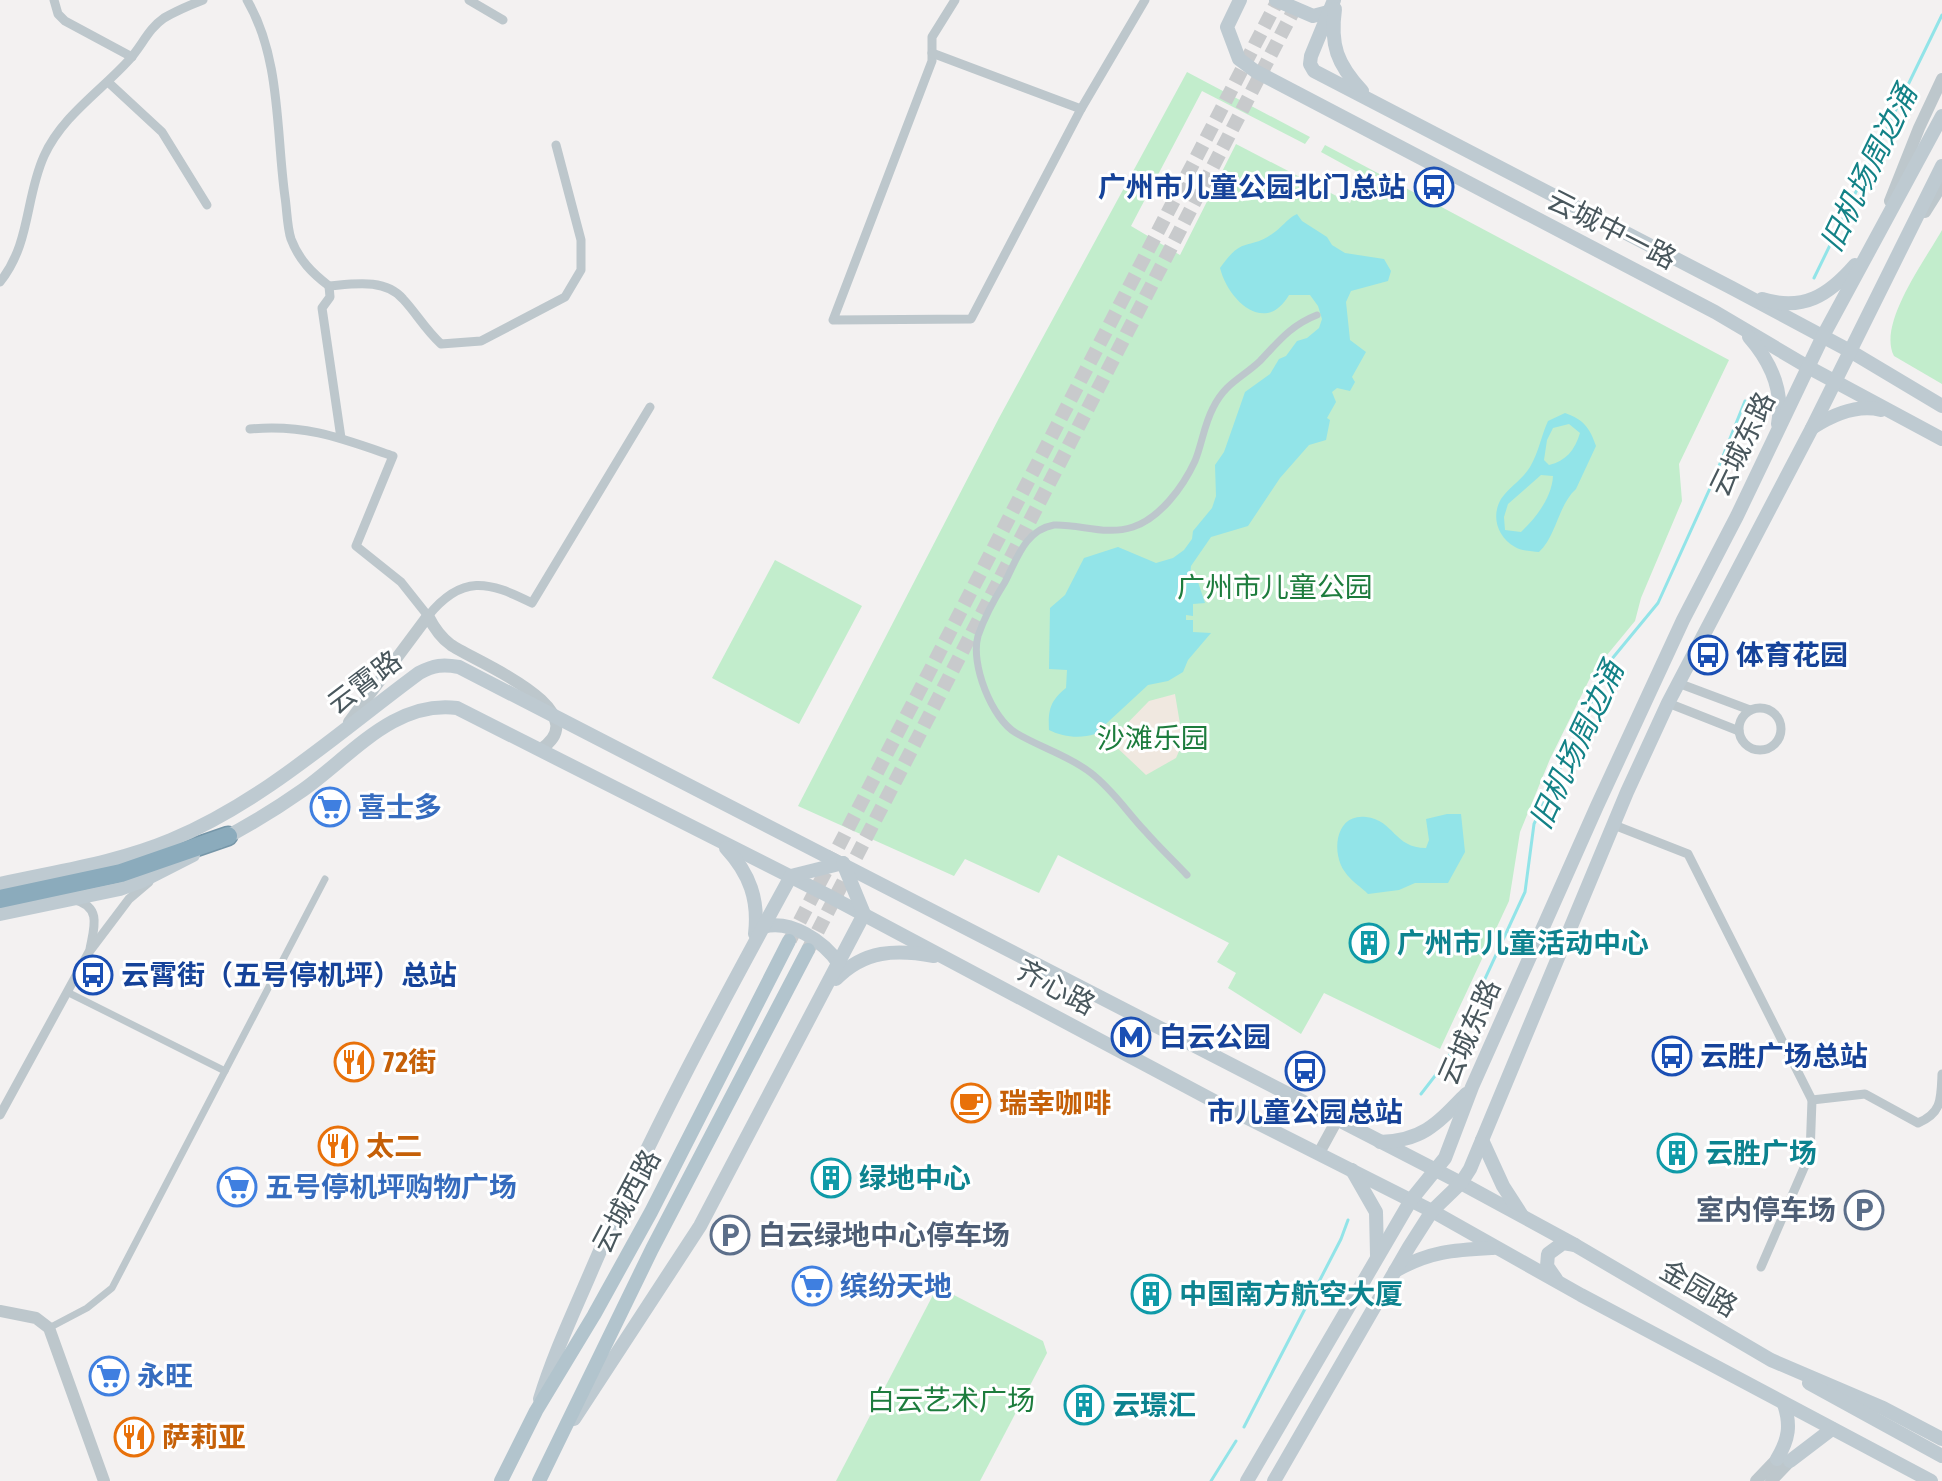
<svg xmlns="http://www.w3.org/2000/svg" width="1942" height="1481" font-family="'Asap Condensed','Noto Sans SC',sans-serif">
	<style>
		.green { fill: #c2edcc }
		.sand { fill: #f0e8e0 }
		.water { fill: #92e4e8; fill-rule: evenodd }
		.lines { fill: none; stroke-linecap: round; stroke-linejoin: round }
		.stream { stroke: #92e4e8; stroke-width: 3 }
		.primary-tunnel { stroke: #c8cacc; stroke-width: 14; stroke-dasharray: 14 7; stroke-linecap: butt }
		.motorway-casing { stroke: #7696a8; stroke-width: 21 }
		.pedestrian { stroke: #bdc7cc; stroke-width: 7 }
		.minor { stroke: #bdc7cc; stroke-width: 9 }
		.tertiary { stroke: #bdc7cc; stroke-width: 12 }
		.secondary { stroke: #becad1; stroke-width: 14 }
		.primary { stroke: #b2c4cd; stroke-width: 14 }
		.motorway { stroke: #8babbc; stroke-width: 18 }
		.labels { text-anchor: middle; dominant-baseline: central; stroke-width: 6; stroke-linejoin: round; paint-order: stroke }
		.transit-label { font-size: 28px; font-weight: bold; fill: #164399; stroke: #fff; text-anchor: start }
		.street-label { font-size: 28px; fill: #49575d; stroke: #fff }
		.park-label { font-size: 28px; fill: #1d7c3d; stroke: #fff }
		.shop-label { font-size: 28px; font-weight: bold; fill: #366cbe; stroke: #fff; text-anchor: start }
		.culture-label { font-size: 28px; font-weight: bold; fill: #0d838f; stroke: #fff; text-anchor: start }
		.food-label { font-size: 28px; font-weight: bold; fill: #c56008; stroke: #fff; text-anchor: start }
		.service-label { font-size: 28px; font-weight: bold; fill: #4e5e75; stroke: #fff; text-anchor: end }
		.water-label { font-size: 30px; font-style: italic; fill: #138287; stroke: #fff }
	</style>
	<rect width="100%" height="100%" fill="#f3f1f1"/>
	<g class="green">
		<path d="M1187 72 1310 137 1305 144 1202 91 1131 226 1180 255 1236 144 1350 203 1363 175 1321 152 1325 145 1729 360 1679 464 1682 501 1641 598 1635 621 1593 672 1550 759 1520 832 1509 901 1440 1049 1324 993 1301 1034 1228 988 1236 973 1217 962 1229 943 1058 855 1039 893 965 859 954 876 798 806 999 418Z"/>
		<path d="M1942 230V384L1894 356C1877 324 1926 259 1942 230Z"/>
		<path d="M775 560 862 606 799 724 712 678Z"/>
		<path d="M939 1292 950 1293 1043 1341 1047 1353 980 1481H836L933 1295Z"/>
	</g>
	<path class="sand" d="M1175 694 1183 742 1176 758 1146 775 1110 741 1149 701Z"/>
	<g class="water">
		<path d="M1297 214 1302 221 1327 237 1332 245 1345 253 1384 259 1391 271 1388 281 1351 291 1346 302 1350 340 1366 352 1352 377 1355 382 1350 391 1337 388 1332 392 1336 402 1327 418 1330 420 1326 440 1309 445 1280 478 1248 526 1211 537 1191 566 1190 576 1198 582 1205 603 1193 604V616L1186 615V620H1193V632L1211 633 1188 660 1183 672 1168 681 1148 685 1095 734C1080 739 1063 737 1049 730 1048 710 1050 701 1066 688L1067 670 1049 669 1050 608 1065 595 1084 558 1118 547 1156 563 1173 558 1184 550 1192 539 1193 531 1212 508 1216 496 1215 465 1224 452 1245 392 1270 374 1279 359 1286 356 1297 341 1307 338 1319 328 1322 319 1318 306 1310 295H1289C1265 336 1228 300 1220 268 1243 235 1247 251 1272 234 1282 228 1286 219 1297 214Z"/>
		<path d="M1565 413C1583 419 1590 428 1596 446L1576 489C1558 505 1557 535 1539 552 1532 551 1521 551 1515 547 1497 537 1491 516 1501 499 1509 487 1523 479 1530 467 1539 452 1541 436 1548 421ZM1569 424 1580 433C1575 450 1566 461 1549 465L1544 460 1547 440 1553 428ZM1541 475 1553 476C1552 497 1536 518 1521 532L1505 530 1504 517 1508 504Z"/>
		<path d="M1447 814H1461L1465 852 1448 883H1415L1399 890 1368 894C1361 887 1350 880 1345 872 1331 853 1335 813 1366 817 1394 820 1394 848 1426 848L1429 840 1426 819Z"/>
	</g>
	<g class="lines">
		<g class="stream">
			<path d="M1814 278 1942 15"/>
			<path d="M1421 1094 1448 1059 1525 892 1534 824 1611 660 1658 603 1711 486 1745 401"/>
			<path d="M1244 1427 1341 1239 1348 1220"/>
			<path d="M1211 1481 1236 1441"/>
		</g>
		<g class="primary-tunnel">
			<path d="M790 940 1278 0"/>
			<path d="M808 950 1299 0"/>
		</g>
		<g class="motorway-casing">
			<path id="motorway" d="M0 899 121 873 228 836"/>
		</g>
		<g class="pedestrian">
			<path d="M1187 875C1173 860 1158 846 1145 831 1127 812 1113 790 1091 773 1068 755 1041 748 1016 733 992 719 970 664 978 636 984 618 995 598 1005 582 1017 559 1025 530 1054 525 1081 524 1105 536 1133 527 1160 518 1183 487 1195 461 1202 444 1204 425 1213 408 1225 383 1242 378 1260 361 1278 342 1291 325 1317 315"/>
			<path d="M67 992 225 1071"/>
			<path d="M49 1328 87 1308 112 1288 325 879"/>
		</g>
		<g class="minor">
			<path d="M54 0 58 14 65 21 132 57"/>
			<path d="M247 0C281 58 276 132 285 197 287 210 287 227 291 239 299 260 312 273 329 286 353 284 385 278 403 299 417 314 424 328 441 344L481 341 565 297 581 270V240L556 145"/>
			<path d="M469 0 503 20"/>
			<path d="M955 0 932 37V61L833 320 971 319 1081 109 1145 0"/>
			<path d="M932 53 1081 109"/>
			<path d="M108 82 162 132 207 205"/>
			<path d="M0 282C31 243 25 198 44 156 62 116 101 91 129 60 142 46 148 29 164 18 176 11 190 5 203 0"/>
			<path d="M329 286 330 297 322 308 341 438"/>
			<path d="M250 429C306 424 341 438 393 456L356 546 401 582 428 616C462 574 488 581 532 603L650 407"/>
			<path d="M1678 683 1750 710"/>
			<path d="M1668 703 1739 731"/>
			<circle cx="1760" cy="729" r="21"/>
			<path d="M1614 825 1688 854 1812 1100 1810 1154 1761 1267"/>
			<path d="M75 900C102 907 94 928 90 949"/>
			<path d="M1812 1100 1865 1094 1918 1123C1942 1113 1941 1099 1942 1074"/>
			<path d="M0 1115 89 952 129 899 149 882"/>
		</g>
		<g class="tertiary">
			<path d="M1890 201 1919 128 1942 79"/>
			<path d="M1925 212 1942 185"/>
			<path d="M349 722 428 616C434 628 440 637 451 645 476 662 599 710 541 749"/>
			<path d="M1319 1153 1337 1120"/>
			<path d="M0 1311 36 1318 49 1328 104 1481"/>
			<path d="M1756 1481 1777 1459"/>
			<path d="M1771 1481 1790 1461"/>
		</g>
		<g class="secondary">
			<path d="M1240 0 1227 27 1239 59 1255 71 1715 312 1808 367 1942 439"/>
			<path d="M1276 0 1313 16 1328 12"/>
			<path d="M1334 0 1311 56 1310 64 1314 71 1732 288 1850 351 1942 406"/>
			<path d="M1335 9C1330 45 1337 64 1362 91"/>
			<path d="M1762 299C1803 312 1829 295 1855 265"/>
			<path d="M1749 337C1770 361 1784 391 1778 424"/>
			<path d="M1812 428C1832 415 1857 404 1881 410"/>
			<path d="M219 841C248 826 276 809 303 790 351 756 394 700 457 708L827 895 1212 1100 1432 1211 1581 1295 1931 1481"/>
			<path d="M726 848C750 874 759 900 755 934"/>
			<path d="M0 884C58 871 116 863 171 840 264 801 339 732 419 673 434 665 443 664 459 667L1461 1183 1575 1245 1771 1360 1883 1408 1942 1439"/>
			<path d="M0 914 120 889 142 881 193 855"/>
			<path d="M763 927C790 919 824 941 839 964"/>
			<path d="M836 979C864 950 896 949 934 956"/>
			<path d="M1482 1140 1503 1186 1521 1214"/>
			<path d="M1380 1142C1423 1141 1438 1123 1466 1094"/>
			<path d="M1352 1170 1376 1212 1377 1255"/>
			<path d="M1395 1271C1430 1251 1454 1250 1493 1248"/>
			<path d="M1556 1279 1547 1266 1548 1254 1563 1243 1575 1245"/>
			<path d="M1809 1383 1942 1456"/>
			<path d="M540 1399C553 1356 572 1316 590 1274 648 1138 720 1006 791 876L843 863"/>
			<path d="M574 1419 700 1226 864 914 843 863"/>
			<path d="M1777 1459C1789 1439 1791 1425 1784 1404"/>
			<path d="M1790 1461 1832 1429"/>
			<path d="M1247 1481 1411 1200 1445 1158 1472 1087 1597 806 1683 620 1737 516 1823 336 1942 116"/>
			<path d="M1274 1481 1409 1247 1432 1211 1461 1183 1470 1169 1627 792 1668 703 1812 428 1942 166"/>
		</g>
		<g class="primary">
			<path d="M501 1481 536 1411 594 1315 651 1212 789 941"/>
			<path d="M539 1481 652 1249 808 950"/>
		</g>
		<use href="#motorway" class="motorway"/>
	</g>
	<defs>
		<g id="bus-ring" transform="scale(2)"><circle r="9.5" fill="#fff" stroke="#1a4fb4" stroke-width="1.5"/><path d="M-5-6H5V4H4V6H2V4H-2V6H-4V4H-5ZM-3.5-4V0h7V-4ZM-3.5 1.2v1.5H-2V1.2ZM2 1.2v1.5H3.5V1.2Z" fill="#1a4fb4"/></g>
		<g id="supermarket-ring" transform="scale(2)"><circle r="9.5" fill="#fff" stroke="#3f7fe0" stroke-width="1.5"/><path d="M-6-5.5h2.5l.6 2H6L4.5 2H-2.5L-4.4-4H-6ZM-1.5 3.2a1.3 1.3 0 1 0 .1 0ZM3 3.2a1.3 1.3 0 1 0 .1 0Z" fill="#3f7fe0"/></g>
		<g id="building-ring" transform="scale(2)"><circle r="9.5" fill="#fff" stroke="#0f9aa8" stroke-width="1.5"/><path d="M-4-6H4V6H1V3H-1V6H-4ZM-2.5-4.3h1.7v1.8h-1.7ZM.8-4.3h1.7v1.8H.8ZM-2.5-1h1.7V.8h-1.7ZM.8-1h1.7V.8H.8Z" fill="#0f9aa8"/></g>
		<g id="metro-ring" transform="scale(2)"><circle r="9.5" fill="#fff" stroke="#1a4fb4" stroke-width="1.5"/><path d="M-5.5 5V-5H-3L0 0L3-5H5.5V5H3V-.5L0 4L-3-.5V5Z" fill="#1a4fb4"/></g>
		<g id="restaurant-ring" transform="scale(2)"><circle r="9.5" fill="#fff" stroke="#e8710a" stroke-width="1.5"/><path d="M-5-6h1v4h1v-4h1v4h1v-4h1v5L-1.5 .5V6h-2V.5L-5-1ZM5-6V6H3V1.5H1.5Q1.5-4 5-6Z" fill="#e8710a"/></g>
		<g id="cafe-ring" transform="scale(2)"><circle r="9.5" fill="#fff" stroke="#e8710a" stroke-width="1.5"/><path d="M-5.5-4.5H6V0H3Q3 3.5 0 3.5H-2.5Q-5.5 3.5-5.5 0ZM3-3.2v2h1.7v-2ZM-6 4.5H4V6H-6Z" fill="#e8710a"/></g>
		<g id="parking-ring" transform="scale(2)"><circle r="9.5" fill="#fff" stroke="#5c6f8a" stroke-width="1.5"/><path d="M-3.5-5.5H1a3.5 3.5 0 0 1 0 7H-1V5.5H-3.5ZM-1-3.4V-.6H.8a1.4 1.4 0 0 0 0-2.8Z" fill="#5c6f8a"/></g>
	</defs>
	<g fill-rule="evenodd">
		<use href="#bus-ring" x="1434" y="187"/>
		<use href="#bus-ring" x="1708" y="655"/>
		<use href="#supermarket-ring" x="330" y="807"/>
		<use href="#building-ring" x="1369" y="943"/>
		<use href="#bus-ring" x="93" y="975"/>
		<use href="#metro-ring" x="1131" y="1037"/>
		<use href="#bus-ring" x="1672" y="1056"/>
		<use href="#restaurant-ring" x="354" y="1062"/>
		<use href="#bus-ring" x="1305" y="1071"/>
		<use href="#cafe-ring" x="971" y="1103"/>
		<use href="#restaurant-ring" x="338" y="1146"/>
		<use href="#building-ring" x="1677" y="1153"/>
		<use href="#building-ring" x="831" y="1178"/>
		<use href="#supermarket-ring" x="237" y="1187"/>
		<use href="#parking-ring" x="1864" y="1210"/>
		<use href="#parking-ring" x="730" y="1235"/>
		<use href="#supermarket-ring" x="812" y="1286"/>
		<use href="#building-ring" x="1151" y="1294"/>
		<use href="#supermarket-ring" x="109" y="1376"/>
		<use href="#building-ring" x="1084" y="1405"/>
		<use href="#restaurant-ring" x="134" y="1437"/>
	</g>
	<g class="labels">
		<g class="transit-label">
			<text x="1406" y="187" text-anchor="end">广州市儿童公园北门总站</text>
			<text x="1736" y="655">体育花园</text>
			<text x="121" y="975">云霄街（五号停机坪）总站</text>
			<text x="1159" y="1037">白云公园</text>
			<text x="1700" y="1056">云胜广场总站</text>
			<text x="1305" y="1112" text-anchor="middle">市儿童公园总站</text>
		</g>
		<g class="street-label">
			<text transform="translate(1612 229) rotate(27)">云城中一路</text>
			<text transform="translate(1742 444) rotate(-64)">云城东路</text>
			<text transform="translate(364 682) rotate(-37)">云霄路</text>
			<text transform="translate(1056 987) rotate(28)">齐心路</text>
			<text transform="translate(1469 1032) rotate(-66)">云城东路</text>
			<text transform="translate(626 1201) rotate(-62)">云城西路</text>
			<text transform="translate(1699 1288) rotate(30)">金园路</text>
		</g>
		<g class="park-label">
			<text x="1275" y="587">广州市儿童公园</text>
			<text x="1153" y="738">沙滩乐园</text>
			<text x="951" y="1400">白云艺术广场</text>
		</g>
		<g class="shop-label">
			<text x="358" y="807">喜士多</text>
			<text x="265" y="1187">五号停机坪购物广场</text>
			<text x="840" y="1286">缤纷天地</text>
			<text x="137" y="1376">永旺</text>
		</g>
		<g class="culture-label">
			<text x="1397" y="943">广州市儿童活动中心</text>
			<text x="1705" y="1153">云胜广场</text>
			<text x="859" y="1178">绿地中心</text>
			<text x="1179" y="1294">中国南方航空大厦</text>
			<text x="1112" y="1405">云璟汇</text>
		</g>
		<g class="food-label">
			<text x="382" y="1062">72街</text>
			<text x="999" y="1103">瑞幸咖啡</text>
			<text x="366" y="1146">太二</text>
			<text x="162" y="1437">萨莉亚</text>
		</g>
		<g class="service-label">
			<text x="1836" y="1210">室内停车场</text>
			<text x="758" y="1235" text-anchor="start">白云绿地中心停车场</text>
		</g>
		<g class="water-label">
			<text transform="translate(1868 168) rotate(-64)">旧机场周边涌</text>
			<text transform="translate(1576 745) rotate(-65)">旧机场周边涌</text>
		</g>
	</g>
</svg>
